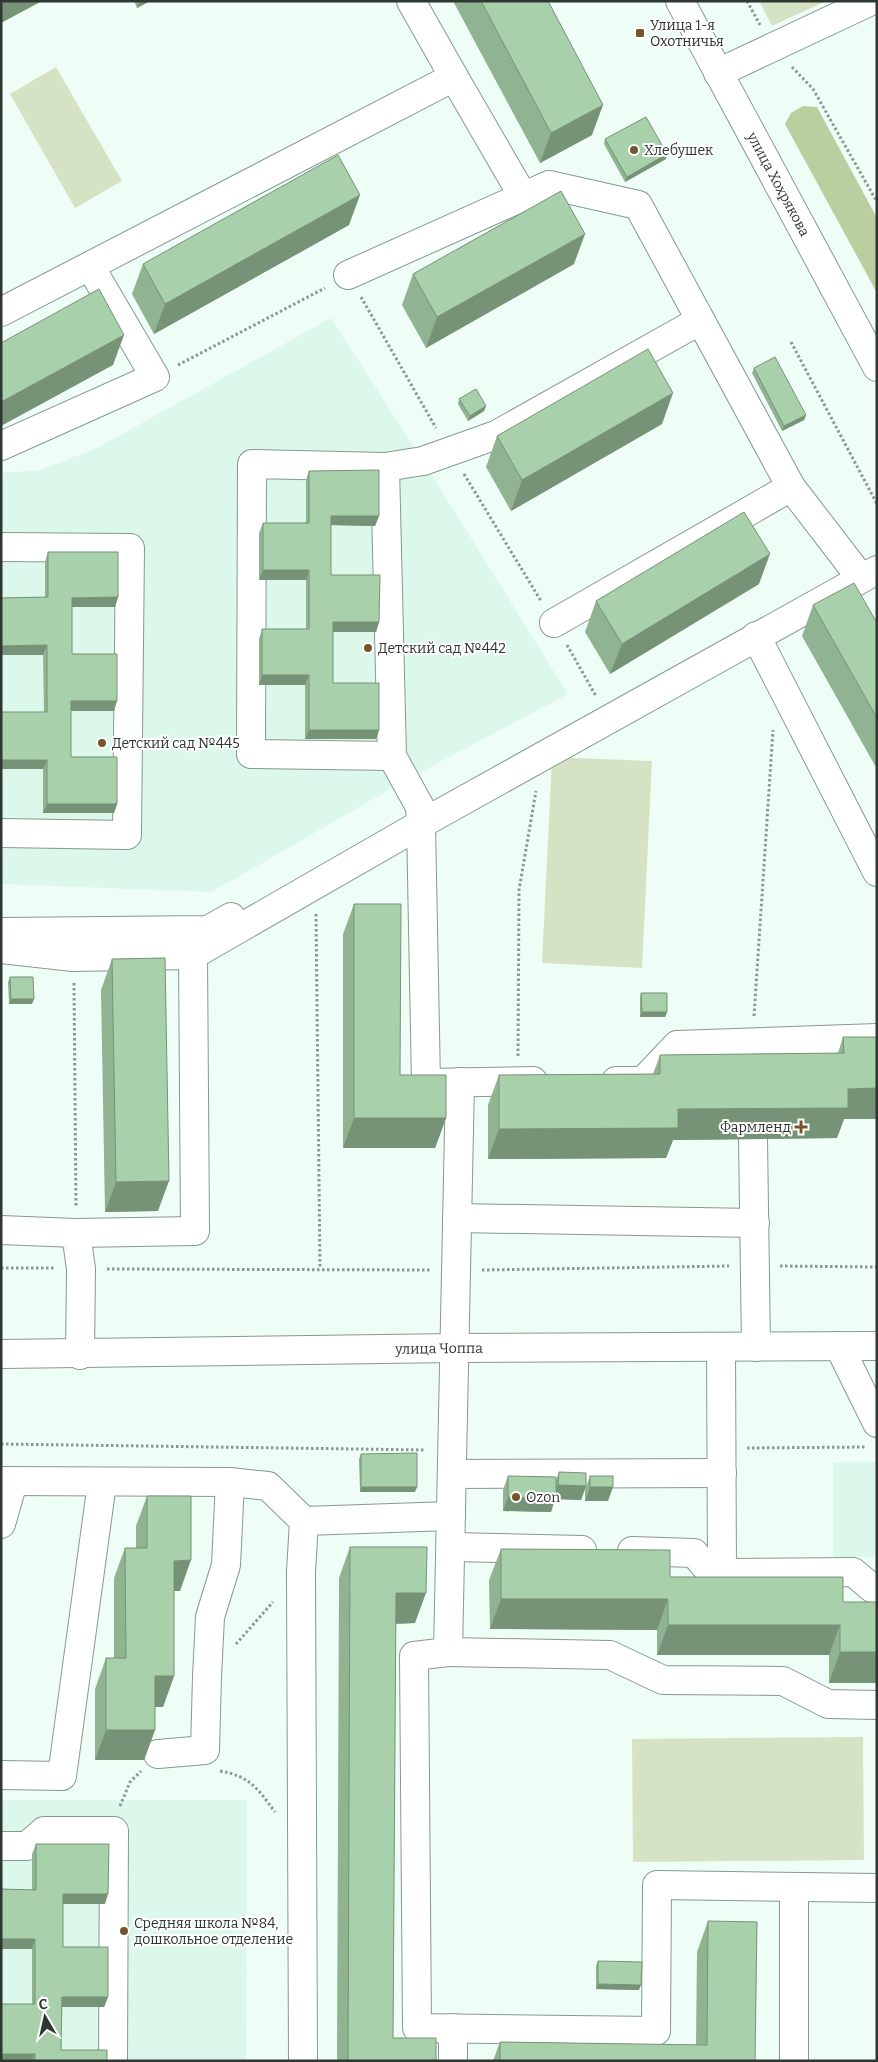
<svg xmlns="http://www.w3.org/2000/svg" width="878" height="2062" font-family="Bitter,serif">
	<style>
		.built { fill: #dbf8ea }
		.green { fill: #d5e3c4 }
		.forest { fill: #bacfa0 }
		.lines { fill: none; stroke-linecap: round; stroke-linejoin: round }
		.minor-casing { stroke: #869990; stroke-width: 30 }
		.major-casing { stroke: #869990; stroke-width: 30 }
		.path { stroke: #8c9892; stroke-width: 3; stroke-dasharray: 2.5 2.5; stroke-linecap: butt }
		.minor { stroke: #fff; stroke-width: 28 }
		.major { stroke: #fff; stroke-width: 28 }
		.wall { fill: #90b392 }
		.shaded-wall { fill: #769277 }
		.building { fill: #a8d0aa; stroke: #769277 }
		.poi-dot { fill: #76542c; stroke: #fff; stroke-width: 2 }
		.labels { text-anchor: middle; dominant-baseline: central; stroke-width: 4; stroke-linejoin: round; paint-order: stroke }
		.poi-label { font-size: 14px; fill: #2f3733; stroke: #fff; text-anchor: start }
		.street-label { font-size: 14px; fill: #2f3733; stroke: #fff }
	</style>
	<rect width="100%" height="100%" fill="#eefef6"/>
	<g class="built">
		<path d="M331 318 423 461 568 694 406 780 212 892 1 884V473L40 470 95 449Z"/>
		<rect x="833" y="1462" width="44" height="95"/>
		<path d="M1 1800H247L246 2061H1Z"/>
	</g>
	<g class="green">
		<path d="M759 1H826L772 26Z"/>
		<path d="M56 67 122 181 75 208 10 94Z"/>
		<path d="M552 757 652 761 642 968 542 963Z"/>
		<path d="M863 1737 864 1860 633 1862 632 1739Z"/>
	</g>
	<path class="forest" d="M803 106 817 107 877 218V293L785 124 791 113Z"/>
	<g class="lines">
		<g class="minor-casing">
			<g id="minor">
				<path d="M411 1 454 77"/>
				<path d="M718 73 871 1"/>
				<path d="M348 275 549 185 638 205 791 487 861 578"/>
				<path d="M1 312 454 77 524 198"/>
				<path d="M1 446 155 377 90 266"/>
				<path d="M385 467 252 464 251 754 392 756"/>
				<path d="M1 547 130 548 127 835 1 833"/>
				<path d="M554 623 791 487"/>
				<path d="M756 636 877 872"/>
				<path d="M1 932 208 930 231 917"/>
				<path d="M1 949 73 957 193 955 421 824 877 570"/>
				<path d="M533 1081 426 1083 421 824 420 807 392 756 385 467 423 461 496 435 699 321"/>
				<path d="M616 1081H643L677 1045 877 1038"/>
				<path d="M460 1082 448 1652 414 1656 417 2028 656 2031 657 1885 877 1888"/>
				<path d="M753 1139 756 1347"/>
				<path d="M457 1218 755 1223"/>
				<path d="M1 1230 76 1233 81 1269 80 1355"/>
				<path d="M76 1233 195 1231 193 955"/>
				<path d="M839 1346 877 1423"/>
				<path d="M721 1347 722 1573"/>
				<path id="s1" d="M1 1354 455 1348 877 1346"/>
				<path d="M452 1474 722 1473"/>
				<path d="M1 1481 230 1482 268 1486 304 1521 451 1516"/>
				<path d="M1 1524 13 1482"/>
				<path d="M451 1547 582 1550"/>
				<path d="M632 1551 694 1553 711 1573 853 1572 872 1588H877"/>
				<path d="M448 1652 610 1655 663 1680 783 1681 828 1704 877 1705"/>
				<path d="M158 1754 205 1750 207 1677 210 1617 226 1565 230 1482"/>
				<path d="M1 1775 62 1776 102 1483"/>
				<path d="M1 1846H27L44 1831H114L113 2061"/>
				<path d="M453 2028V2061"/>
				<path d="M303 2061 301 1572 304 1521"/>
				<path d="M794 2061V1887"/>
			</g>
		</g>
		<g class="major-casing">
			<g id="major">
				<path id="s2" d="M680 1 877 367"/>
			</g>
		</g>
		<g class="path">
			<path d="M747 1 760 25"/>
			<path d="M792 67 813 89 877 202"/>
			<path d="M361 297 436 428"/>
			<path d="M791 342 877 504"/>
			<path d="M178 365 325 288"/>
			<path d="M464 474 541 601"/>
			<path d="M567 645 596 696"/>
			<path d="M316 914 320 1269"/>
			<path d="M74 983 76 1207"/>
			<path d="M754 1016 773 730"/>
			<path d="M518 1056 519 890 536 791"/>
			<path d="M780 1266 877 1267"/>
			<path d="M1 1268H54"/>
			<path d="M107 1269 431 1270"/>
			<path d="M482 1270 729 1266"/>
			<path d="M1 1444 426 1450"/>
			<path d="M747 1448 866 1447"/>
			<path d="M236 1644 273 1602"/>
			<path d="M220 1771C250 1776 258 1789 275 1812"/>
			<path d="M120 1806 130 1782 141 1771"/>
		</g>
		<use href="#minor" class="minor"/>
		<use href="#major" class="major"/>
	</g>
	<g class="wall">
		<path d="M134 1H150L137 8Z"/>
		<path d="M453 1H548L592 135 540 163Z"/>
		<path d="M605 139 666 159 625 182 604 144Z"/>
		<path d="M349 225 154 334 132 294 143 264Z"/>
		<path d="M574 264 426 348 402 305 413 274Z"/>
		<path d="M754 368 806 415 804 420 782 431 752 373Z"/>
		<path d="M459 399 486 406 484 411 468 421 458 404Z"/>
		<path d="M662 424 511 511 486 467 497 436Z"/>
		<path d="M309 471 379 516 375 526 331 525V575L379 622 376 632H333V683L379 730 376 739H305V685H259V639L262 629H306V580H259V533L263 523H306V480Z"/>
		<path d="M48 552 118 597 115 607H72V654L114 711H71V757L117 804 114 813H43V769H1V712H44L43 655H1V598L45 597V562Z"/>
		<path d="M759 584 610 674 585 632 596 601Z"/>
		<path d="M813 605 877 623V769L802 636Z"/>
		<path d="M354 904 400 1075 446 1118 435 1148H343V934Z"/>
		<path d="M112 959 158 1211 105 1212 101 990Z"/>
		<path d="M10 977 32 1004H9L8 982Z"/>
		<path d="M641 993 667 1012 665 1017H640V998Z"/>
		<path d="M843 1037H877V1119H844L837 1138 673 1140 666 1158 488 1159V1105L499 1075 653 1074 660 1055 838 1053Z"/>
		<path d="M361 1454 415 1492H360L359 1459Z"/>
		<path d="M559 1472 586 1486 581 1500 555 1499 551 1512 503 1511V1490L508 1476 556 1480Z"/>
		<path d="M590 1476 608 1501H585V1490Z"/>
		<path d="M147 1496 180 1591H174V1676L163 1707H155V1730L144 1760H95V1689L106 1658H114V1578L125 1548H136V1526Z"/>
		<path d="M350 1547 415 1623 395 1624 393 2038 436 2061H337L339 1578Z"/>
		<path d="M501 1549 670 1577 843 1602H877V1683H829V1655H657V1630L490 1629 489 1580Z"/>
		<path d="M36 1844 105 1904H63V1947L108 1997 104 2007H62L61 2050 107 2061H1L32 2004V1949H1V1889L32 1890V1854Z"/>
		<path d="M708 1921 755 2061H493L500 2042 696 2045 697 1952Z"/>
		<path d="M598 1961 639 1990 596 1989V1966Z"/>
	</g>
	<g class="shaded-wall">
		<path d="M1 1H42L1 23Z"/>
		<path d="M140 1H150L137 8Z"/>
		<path d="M603 105 592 135 540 163 551 133Z"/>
		<path d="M667 154 666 159 625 182 627 177Z"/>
		<path d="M360 195 349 225 154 334 165 304Z"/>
		<path d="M585 234 574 264 426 348 437 317Z"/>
		<path d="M124 335 113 365 1 426V402Z"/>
		<path d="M673 393 662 424 511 511 522 480Z"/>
		<path d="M486 406 484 411 468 421 470 416Z"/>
		<path d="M806 415 804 420 782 431 784 426Z"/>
		<path d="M331 516H379L375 526 328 525Z"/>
		<path d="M770 554 759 584 610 674 622 644Z"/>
		<path d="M263 570H309L306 580H259Z"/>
		<path d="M118 597 115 607H68L72 598Z"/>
		<path d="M333 622H379L376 632H329Z"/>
		<path d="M47 645 43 655H1V646Z"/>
		<path d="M262 675H309L305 685H259Z"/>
		<path d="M71 701H117L114 711H67Z"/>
		<path d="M309 730H379L376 739H305Z"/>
		<path d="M1 760H47L43 769H1Z"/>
		<path d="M47 804H117L114 813H43Z"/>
		<path d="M11 999H34L32 1004H9Z"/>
		<path d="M642 1012H667L665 1017H640Z"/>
		<path d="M877 1088V1119H844L837 1138 673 1140 666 1158 488 1159 499 1129 678 1109 848 1089Z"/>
		<path d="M354 1118H446L435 1148H343Z"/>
		<path d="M169 1181 158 1211 105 1212 116 1182Z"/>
		<path d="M558 1485 586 1486 581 1500 555 1499 551 1512 503 1511 508 1497 554 1498Z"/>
		<path d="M361 1487H417L415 1492H360Z"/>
		<path d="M590 1487H613L608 1501H585Z"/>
		<path d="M191 1560 180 1591H163L174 1561Z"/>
		<path d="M396 1593H426L415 1623 384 1624Z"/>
		<path d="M501 1599H668L657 1630 490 1629Z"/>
		<path d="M668 1625H840L829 1655H657Z"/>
		<path d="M840 1652H877V1683H829Z"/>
		<path d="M155 1676H174L163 1707H144Z"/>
		<path d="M106 1730H155L144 1760H95Z"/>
		<path d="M63 1894H108L105 1904H60Z"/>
		<path d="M1 1939H35L32 1949H1Z"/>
		<path d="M598 1984 641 1985 639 1990 596 1989Z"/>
		<path d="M62 1997H108L104 2007H58Z"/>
		<path d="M1 2054H35L32 2061H1Z"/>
	</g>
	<g class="building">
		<path d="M481 1H548L603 105 551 133Z"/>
		<path d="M646 117 667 154 627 177 605 139Z"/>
		<path d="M338 155 360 195 165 304 143 264Z"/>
		<path d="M561 191 585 234 437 317 413 274Z"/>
		<path d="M99 289 124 335 1 402V343Z"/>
		<path d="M648 349 673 393 522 480 497 436Z"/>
		<path d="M775 357 806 415 784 426 754 368Z"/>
		<path d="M476 389 486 406 470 416 459 399Z"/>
		<path d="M379 470V516H331V575H380L379 622H333V683H379V730H309V675H262V629H309V570H263V523H309V471Z"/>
		<path d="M744 512 770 554 622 644 596 601Z"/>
		<path d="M48 552H118V597L72 598V654H117V701H71V757H117V804H47V760H1V712H47V645L1 646V598L48 597Z"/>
		<path d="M854 583 877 623V718L813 605Z"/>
		<path d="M354 904H401L400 1075H446V1118H354Z"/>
		<path d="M165 958 169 1181 116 1182 112 959Z"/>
		<path d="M10 977H33L34 999H11Z"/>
		<path d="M641 993H667V1012H642Z"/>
		<path d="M843 1037H877V1088L848 1089V1108L678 1109V1128L499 1129V1075L660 1074V1055L844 1053Z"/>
		<path d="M417 1453V1487H361V1454Z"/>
		<path d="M559 1472 586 1473V1486L558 1485Z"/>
		<path d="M508 1476 556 1477V1498L508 1497Z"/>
		<rect x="590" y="1476" width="23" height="11"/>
		<path d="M147 1496H191V1560L174 1561V1676H155V1730H106V1658H126L125 1548H147Z"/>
		<path d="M350 1547H427L426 1593H396L393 2038H436V2061H348Z"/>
		<path d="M501 1549 670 1550V1577H843V1602H877V1652H840V1625H668V1599H501Z"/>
		<path d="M36 1844H109L108 1894H63V1947H108V1997H62L61 2050H107V2061H35V2054H1V2004H35V1939H1V1889L36 1890Z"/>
		<path d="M708 1921 757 1922 755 2061H500V2042L707 2045Z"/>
		<path d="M598 1961 642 1962 641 1985 598 1984Z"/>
	</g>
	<g class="poi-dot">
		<rect x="635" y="28" width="10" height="10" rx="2.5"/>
		<circle cx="634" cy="150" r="5"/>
		<circle cx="368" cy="648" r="5"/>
		<circle cx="102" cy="743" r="5"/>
		<path d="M798.5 1119.5h5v5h5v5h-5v5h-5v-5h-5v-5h5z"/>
		<circle cx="516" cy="1497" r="5"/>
		<circle cx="124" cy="1931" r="5"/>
	</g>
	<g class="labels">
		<g class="poi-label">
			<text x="650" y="25">Улица 1-я<tspan x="650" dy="16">Охотничья</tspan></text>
			<text x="644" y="150">Хлебушек</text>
			<text x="378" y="648">Детский сад №442</text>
			<text x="112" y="743">Детский сад №445</text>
			<text x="791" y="1127" text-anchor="end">Фармленд</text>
			<text x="526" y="1497">Ozon</text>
			<text x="134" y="1923">Средняя школа №84,<tspan x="134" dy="16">дошкольное отделение</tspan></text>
		</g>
		<g class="street-label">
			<text stroke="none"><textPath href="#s2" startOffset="208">улица Хохрякова</textPath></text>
			<text stroke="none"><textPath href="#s1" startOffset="438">улица Чоппа</textPath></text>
		</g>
	</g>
	<rect width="878" height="2062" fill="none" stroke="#2f3733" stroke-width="5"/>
	<g transform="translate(45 2017) rotate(351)" stroke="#ffffff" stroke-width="4" paint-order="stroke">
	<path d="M0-4L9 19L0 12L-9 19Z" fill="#2f3733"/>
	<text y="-8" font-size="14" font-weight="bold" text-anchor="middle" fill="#2f3733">С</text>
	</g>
</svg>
